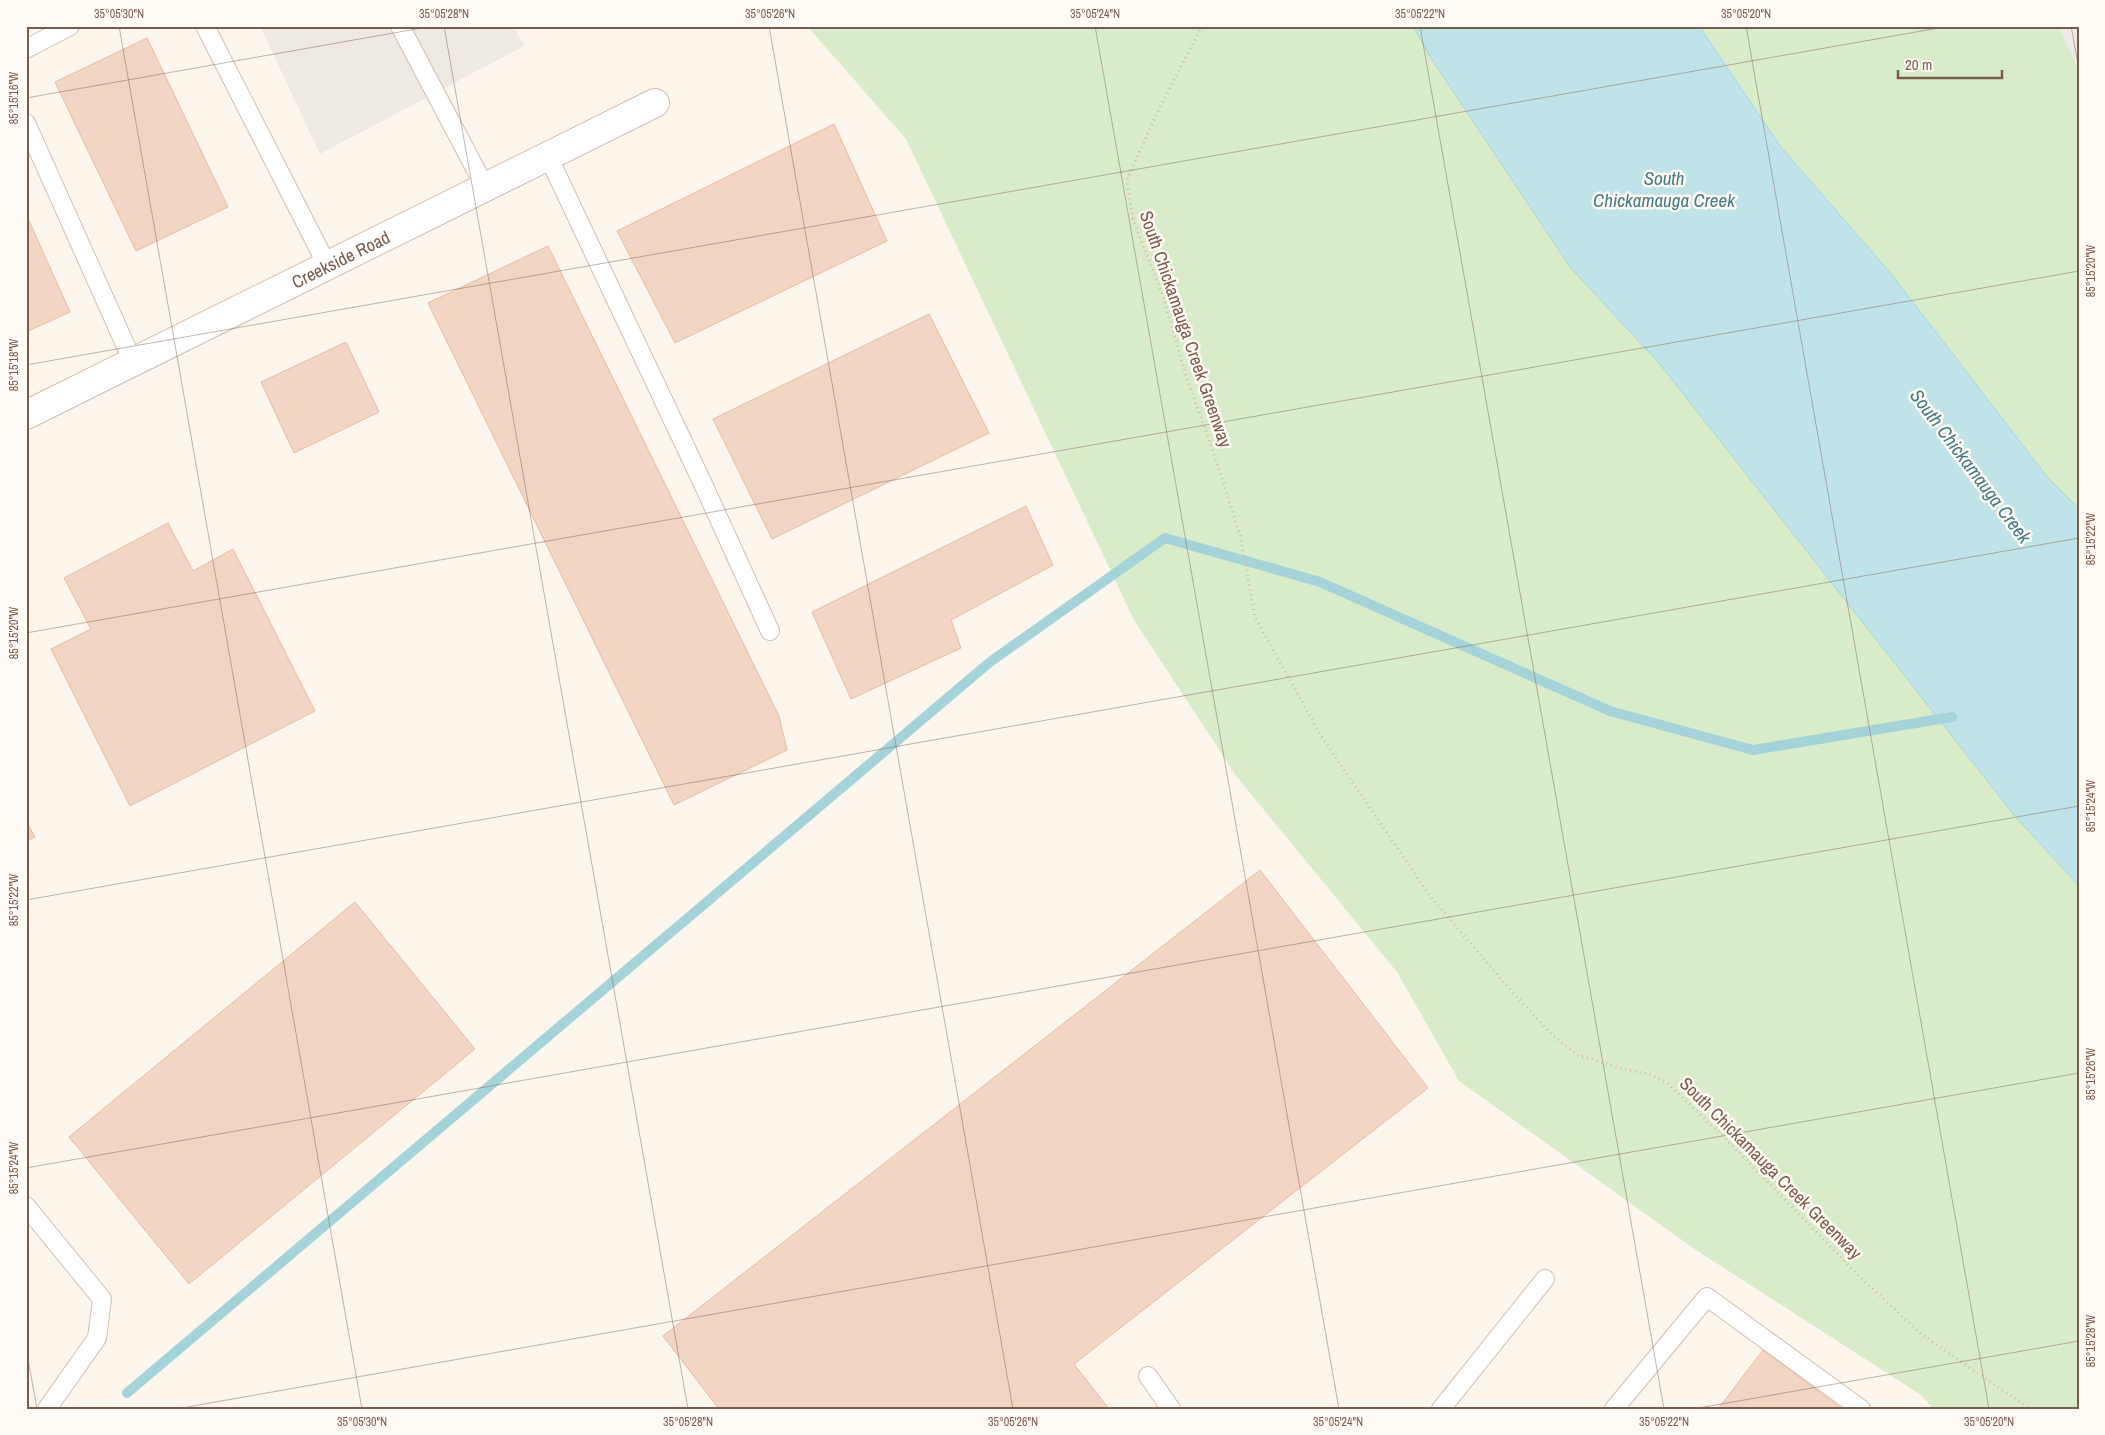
<svg xmlns="http://www.w3.org/2000/svg" width="2105" height="1435" font-family="'Archivo Narrow',sans-serif">
	<style>
		.industrial { fill: #efe9e4 }
		.green { fill: #d8ecc9 }
		.water { fill: #bfe3e8; stroke: #a5d3da }
		.lines { fill: none; stroke-linecap: round; stroke-linejoin: round }
		.stream { stroke: #a5d3da; stroke-width: 10 }
		.building { fill: #f3d5c3; stroke: #e6bba3 }
		.service-casing { stroke: #d1beb0; stroke-width: 20 }
		.minor-casing { stroke: #d1beb0; stroke-width: 30 }
		.path { stroke: #d9b8a5; stroke-width: 3; stroke-dasharray: 1 4; stroke-linecap: butt }
		.service { stroke: #fff; stroke-width: 18 }
		.minor { stroke: #fff; stroke-width: 28 }
		.ticks { fill: none; stroke: #7a5c4d; stroke-width: 1; stroke-opacity: 0.45 }
		.labels { text-anchor: middle; dominant-baseline: central; stroke-width: 5; stroke-linejoin: round; paint-order: stroke }
		.street-label { font-size: 18px; fill: #7a5c4d; stroke: #fffaf3 }
		.water-label { font-size: 19px; font-style: italic; fill: #437c86; stroke: #fffaf3 }
		.neatline { fill: none; stroke: #7a5c4d; stroke-width: 2 }
		.ticks-label { font-size: 12px; text-anchor: middle; fill: #7a5c4d }
	</style>
	<rect width="100%" height="100%" fill="#fdf6ec"/>
	<g class="industrial">
		<path d="M260 26H514L524 46 320 154Z"/>
		<path d="M2058 26H2079V69Z"/>
	</g>
	<g class="green">
		<path d="M1413 26 1431 58 1570 267 1659 363 2014 815 2079 886V1409H1933L1921 1395 1696 1250 1459 1081 1397 972 1237 777 1134 620 906 139 808 27Z"/>
		<path d="M1699 26H2058L2079 69V509L2048 478 1892 275 1780 146Z"/>
	</g>
	<path class="water" d="M1413 26H1699L1780 146 1892 275 2048 478 2079 509V886L2014 815 1659 363 1570 267 1431 58Z"/>
	<g class="lines">
		<path class="stream" d="M127 1393 990 662 1165 538 1320 582 1610 711 1753 750 1952 717"/>
	</g>
	<g class="building">
		<path d="M147 38 228 207 136 251 55 82Z"/>
		<path d="M834 124 887 241 675 343 617 231Z"/>
		<path d="M26 214 70 312 26 332Z"/>
		<path d="M548 246 779 716 787 750 674 805 428 303Z"/>
		<path d="M929 314 989 433 772 539 713 419Z"/>
		<path d="M346 342 379 412 294 453 261 382Z"/>
		<path d="M1026 506 1053 565 951 620 961 648 851 699 812 612Z"/>
		<path d="M168 523 193 571 233 549 315 711 130 806 51 649 91 629 64 578Z"/>
		<path d="M26 821 35 837 26 841Z"/>
		<path d="M1260 870 1428 1088 1074 1364 1109 1409H719L663 1336Z"/>
		<path d="M355 902 475 1049 189 1284 69 1137Z"/>
		<path d="M1763 1350 1842 1409H1718Z"/>
	</g>
	<g class="lines">
		<g class="service-casing">
			<g id="service">
				<path d="M205 26 327 265"/>
				<path d="M400 26 485 187"/>
				<path d="M26 49 70 26"/>
				<path d="M26 123 133 362"/>
				<path d="M548 156 703 484 770 631"/>
				<path d="M26 1206 102 1299 97 1338 47 1409"/>
				<path d="M1148 1376 1171 1409"/>
				<path d="M1441 1409 1545 1279"/>
				<path d="M1614 1409 1707 1297 1861 1409"/>
			</g>
		</g>
		<g class="minor-casing">
			<g id="minor">
				<path id="s1" d="M26 415 655 103"/>
			</g>
		</g>
		<path class="path" d="M1202 26 1157 113 1127 180 1133 220 1162 293 1186 376 1213 451 1240 535 1255 617 1321 736 1430 896 1507 986 1551 1034 1577 1055 1624 1069 1652 1075 1667 1083 1725 1138 1856 1273 1921 1334 2030 1409"/>
		<use href="#service" class="service"/>
		<use href="#minor" class="minor"/>
	</g>
	<path class="ticks" d="M119 26 362 1409M444 26 688 1409M769 26 1013 1409M1095 26 1339 1409M1420 26 1664 1409M1746 26 1989 1409M2071 26 2079 70M26 98 433 26M26 365 1950 26M26 633 2079 271M26 900 2079 538M26 1168 2079 806M26 1348 37 1409M176 1409 2079 1073M1693 1409 2079 1341"/>
	<g class="labels">
		<g class="street-label">
			<text stroke="none"><textPath href="#s1" startOffset="351">Creekside Road</textPath></text>
			<text transform="translate(1186 329) rotate(71)">South Chickamauga Creek Greenway</text>
			<text transform="translate(1771 1168) rotate(45)">South Chickamauga Creek Greenway</text>
		</g>
		<g class="water-label">
			<text x="1664" y="178">South<tspan x="1664" dy="22">Chickamauga Creek</tspan></text>
			<text transform="translate(1971 466) rotate(53)">South Chickamauga Creek</text>
		</g>
	</g>
	<rect width="2105" height="1435" fill="none" stroke="#fffaf3" stroke-width="55"/>
	<path d="M1898 70v8h104v-8" fill="none" stroke="#7a5c4d" stroke-width="2.5"/>
	<text x="1905" y="70" font-size="15" fill="#7a5c4d" stroke="#fffaf3" stroke-width="4" paint-order="stroke">20 m</text>
	<rect x="28" y="28" width="2050" height="1380" class="neatline"/>
	<g class="ticks-label">
		<text x="119" y="18">35°05'30"N</text>
		<text x="444" y="18">35°05'28"N</text>
		<text x="770" y="18">35°05'26"N</text>
		<text x="1095" y="18">35°05'24"N</text>
		<text x="1420" y="18">35°05'22"N</text>
		<text x="1746" y="18">35°05'20"N</text>
		<text transform="translate(14 98) rotate(-90)" y="4">85°15'16"W</text>
		<text transform="translate(2091 271) rotate(-90)" y="4">85°15'20"W</text>
		<text transform="translate(14 365) rotate(-90)" y="4">85°15'18"W</text>
		<text transform="translate(2091 539) rotate(-90)" y="4">85°15'22"W</text>
		<text transform="translate(14 633) rotate(-90)" y="4">85°15'20"W</text>
		<text transform="translate(2091 806) rotate(-90)" y="4">85°15'24"W</text>
		<text transform="translate(14 900) rotate(-90)" y="4">85°15'22"W</text>
		<text transform="translate(2091 1074) rotate(-90)" y="4">85°15'26"W</text>
		<text transform="translate(14 1168) rotate(-90)" y="4">85°15'24"W</text>
		<text transform="translate(2091 1341) rotate(-90)" y="4">85°15'28"W</text>
		<text x="362" y="1426">35°05'30"N</text>
		<text x="688" y="1426">35°05'28"N</text>
		<text x="1013" y="1426">35°05'26"N</text>
		<text x="1338" y="1426">35°05'24"N</text>
		<text x="1664" y="1426">35°05'22"N</text>
		<text x="1989" y="1426">35°05'20"N</text>
	</g>
</svg>
